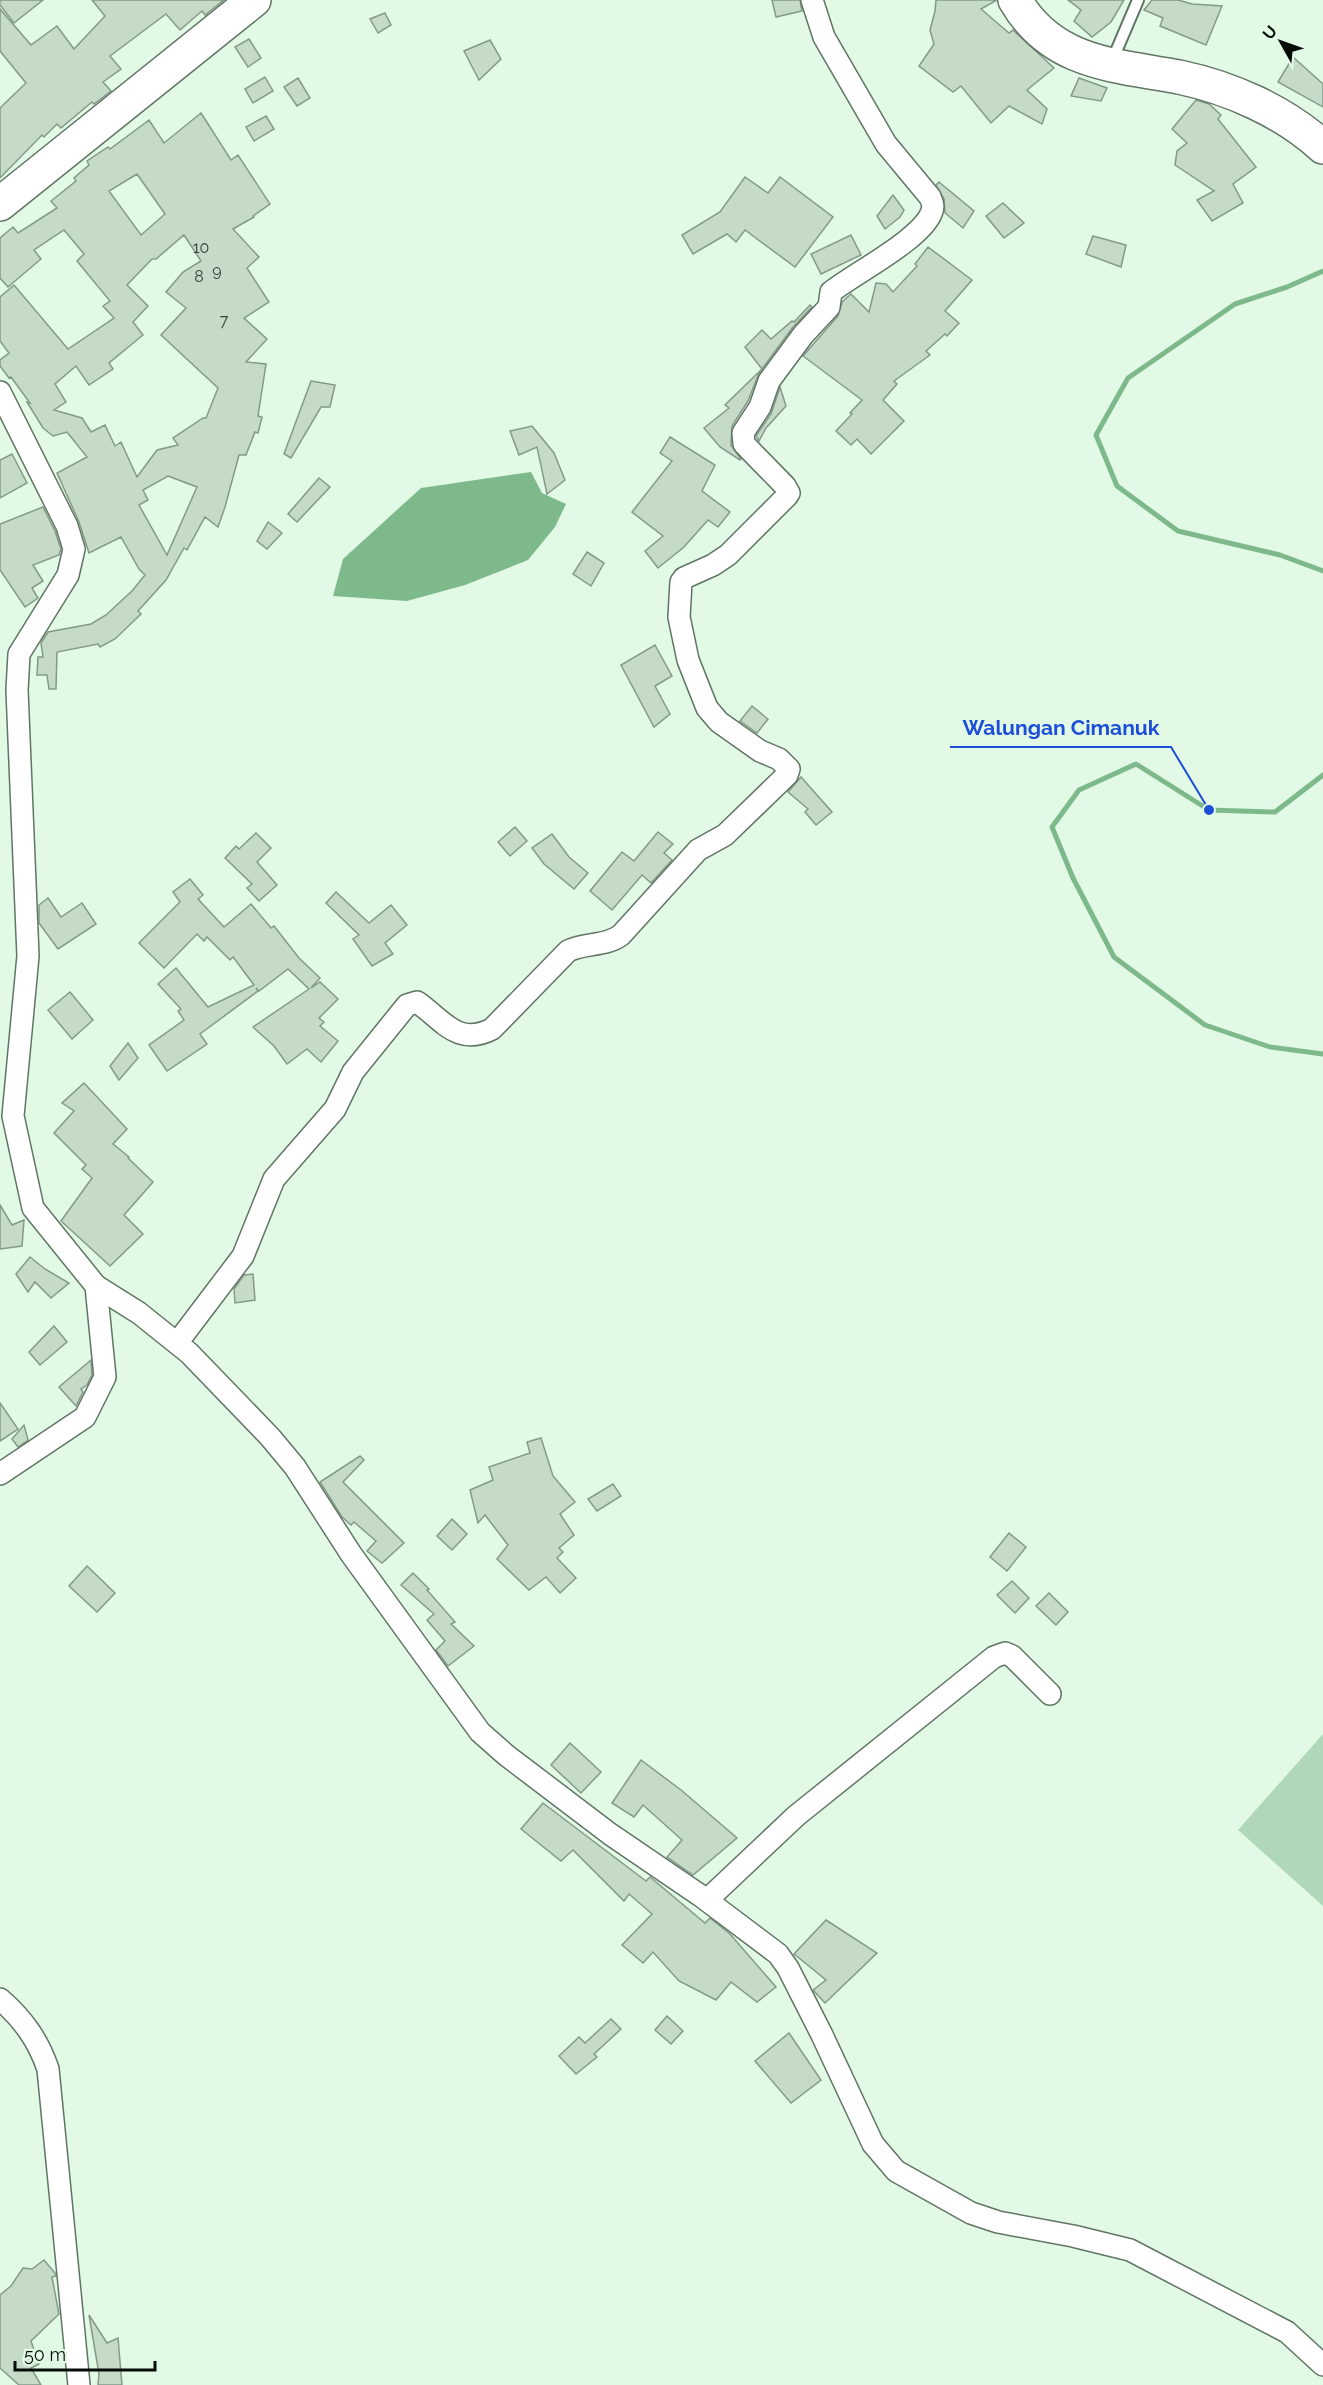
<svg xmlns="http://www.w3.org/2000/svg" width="1323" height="2385" font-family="Raleway,sans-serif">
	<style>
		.green { fill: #b0d8b8 }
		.water { fill: #7eb98b }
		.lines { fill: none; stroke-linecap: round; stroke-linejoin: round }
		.stream { stroke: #7eb98b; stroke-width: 5 }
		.building { fill: #c5dbc8; stroke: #849a88; stroke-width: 1.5; fill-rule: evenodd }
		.service-casing { stroke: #607564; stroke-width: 14 }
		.minor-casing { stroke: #607564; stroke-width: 24 }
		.primary-casing { stroke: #607564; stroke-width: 36 }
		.service { stroke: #fff; stroke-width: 10 }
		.minor { stroke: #fff; stroke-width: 21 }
		.primary { stroke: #fff; stroke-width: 33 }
		.labels { text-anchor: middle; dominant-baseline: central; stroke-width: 4.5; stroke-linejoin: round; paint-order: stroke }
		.number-label { font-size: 16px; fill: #364038 }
		.leader { fill: none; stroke: #1d4ed8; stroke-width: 2 }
		.callout-dot { fill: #1d4ed8; stroke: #e2f9e6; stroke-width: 2 }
		.callout-label { font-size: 21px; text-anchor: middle; font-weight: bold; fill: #1d4ed8; stroke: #e2f9e6; stroke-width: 4.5; stroke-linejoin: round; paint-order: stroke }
	</style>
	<rect width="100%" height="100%" fill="#e2f9e6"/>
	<path class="green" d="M1323 1734V1906L1238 1830Z"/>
	<path class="water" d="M531 472 542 493 566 504 555 527 528 560 465 585 407 601 333 596 343 559 421 488Z"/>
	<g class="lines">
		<g class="stream">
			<path d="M1323 271 1287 287 1235 304 1128 378 1096 435 1117 486 1178 531 1280 555 1323 571"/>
			<path d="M1323 775 1275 812 1209 810 1136 764 1079 790 1052 827 1073 878 1114 957 1205 1025 1270 1047 1323 1054"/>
		</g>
	</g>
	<g class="building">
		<path d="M0 0H43L14 23 0 5Z"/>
		<path d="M92 0H224L205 15 202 11 180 30 166 14 110 56 121 69 103 82 111 91 94 104 92 102 61 128 57 124 44 137 42 135 0 178V108L26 83 0 51V9L31 45 57 26 74 49 105 16Z"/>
		<path d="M772 0H800L802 11 776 17Z"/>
		<path d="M936 0H997L981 9 1009 33 1013 30 1054 68 1027 90 1047 109 1042 124 1009 106 991 123 961 86 953 92 919 66 934 44 930 30 935 11Z"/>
		<path d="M1068 0H1124L1111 22 1092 37 1074 21 1081 10Z"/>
		<path d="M1152 0H1178L1192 4 1222 6 1206 45 1160 26 1163 18 1144 10Z"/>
		<path d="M385 13 391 25 378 33 370 19Z"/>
		<path d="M249 39 261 58 248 67 235 47Z"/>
		<path d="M490 40 501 59 479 80 464 51Z"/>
		<path d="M1293 57 1323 84V107L1278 82Z"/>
		<path d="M265 77 273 91 253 103 245 89Z"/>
		<path d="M298 78 310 98 297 106 284 87Z"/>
		<path d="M1079 78 1107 88 1101 101 1071 96Z"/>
		<path d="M1196 100 1209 104 1221 115 1218 119 1256 167 1233 184 1243 203 1212 221 1197 200 1214 191 1175 165 1177 151 1187 143 1172 129Z"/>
		<path d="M201 113 231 160 238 155 270 204 253 216 254 217 233 229 259 257 247 268 269 302 244 318 267 339 246 362 266 364 258 416 262 417 258 433 255 432 246 455H239L225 507 218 527 205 517 187 550 184 548 166 580 138 611 141 614 115 639 100 647 98 644 57 652 56 689H49L47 675H37L38 657H43L41 643 48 632 91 624 106 615 132 591 145 575 139 569 121 537 89 553 79 522 57 473 87 457 67 432 53 436 43 428 27 402 30 403 11 377 9 378 0 366V360L9 353 0 341V297L14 285 68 349 114 318 103 306 110 301 77 261 84 254 64 230 34 250 41 259 8 287 0 278V238L13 227 18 233 57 208 51 201 76 181 74 178 89 165 87 161 108 147 110 149 149 120 164 143ZM137 174 165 214 141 235 109 191ZM184 235 201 261 183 272 166 292 186 308 161 335 218 388 206 418H203L173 438 178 445 157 450 137 477 121 442 115 446 105 425 91 432 82 418 54 410 66 402 55 384 76 366 89 385 113 369 109 363 143 335 133 322 148 306 127 285 152 259H156ZM168 476 197 487 167 555 139 505 148 500 143 490Z"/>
		<path d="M266 116 274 129 254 141 246 127Z"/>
		<path d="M745 177 768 193 780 177 833 217 795 267 745 230 736 242 727 234 693 254 682 235 720 212Z"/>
		<path d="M939 182 974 211 963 228 945 213 944 199 936 185Z"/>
		<path d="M893 195 904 210 900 217 885 229 877 216Z"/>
		<path d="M1003 203 1024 223 1004 238 986 216Z"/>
		<path d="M851 235 861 255 821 274 811 254Z"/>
		<path d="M1093 236 1126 245 1121 267 1086 254Z"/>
		<path d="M928 247 972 280 945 311 959 323 947 336 945 334 926 351 930 355 894 381 897 384 883 400 904 421 871 454 857 439 851 445 836 431 852 414 850 413 862 400 803 356 838 316 842 302 851 294 869 312 876 283 886 284 893 292 917 266 915 264Z"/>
		<path d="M810 305 812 307 793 327 759 373 748 401 732 426 731 445 741 459 740 460 720 447 704 428 729 408 725 405 762 369 745 347 762 330 771 339 792 321 794 322Z"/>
		<path d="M311 381 335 385 330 407H321L291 458 284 454Z"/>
		<path d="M780 387 786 406 766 428 759 441 756 436 771 414Z"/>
		<path d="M532 426 554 453 565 480 547 494 537 447 519 455 510 431Z"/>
		<path d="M670 437 715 465 702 491 730 512 718 527 708 520 684 547 658 568 645 551 663 536 632 512 672 461 660 453Z"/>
		<path d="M12 454 27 483 0 498V460Z"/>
		<path d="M319 478 330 487 297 522 288 514Z"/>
		<path d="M43 507 55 531 61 549 59 555 33 565 43 581 32 588 38 598 25 607 0 570V524Z"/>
		<path d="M268 522 282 533 267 549 257 541Z"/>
		<path d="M587 552 604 563 591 586 573 574Z"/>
		<path d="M655 645 672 676 655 686 670 714 654 727 621 665Z"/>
		<path d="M752 706 768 719 757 733 740 721Z"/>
		<path d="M801 777 832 812 816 825 805 812 808 809 788 792Z"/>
		<path d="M515 827 527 841 510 856 498 842Z"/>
		<path d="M658 832 673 844 664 853 672 860 651 883 642 875 612 910 590 891 622 852 634 861Z"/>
		<path d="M256 833 271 848 257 862 277 885 259 901 247 888 252 884 225 858 236 846 239 849Z"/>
		<path d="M552 834 569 857 588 873 574 889 544 864 532 848Z"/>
		<path d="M190 879 203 895 198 899 224 927 251 904 271 928 274 926 299 958 320 978 311 988 320 982 338 999 319 1018 324 1022 320 1026 338 1041 321 1062 307 1049 287 1064 274 1046 253 1027 309 989 288 969 259 991 256 988 258 991 200 1034 207 1044 167 1071 149 1045 184 1020 178 1011 181 1009 158 984 176 968 208 1007 254 985 233 957 230 960 207 937 204 941 197 934 164 968 139 943 180 902 173 892Z"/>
		<path d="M336 892 369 923 391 905 407 925 385 943 393 954 372 966 353 939 359 935 326 903Z"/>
		<path d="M48 898 61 917 82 903 96 924 58 949 39 923V905Z"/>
		<path d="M70 992 93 1020 72 1039 48 1010Z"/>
		<path d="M128 1043 138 1058 119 1080 110 1066Z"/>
		<path d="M84 1083 127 1129 113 1144 129 1157 128 1158 153 1182 124 1215 143 1234 110 1266 61 1221 92 1178 82 1169 86 1165 54 1133 74 1111 62 1103Z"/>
		<path d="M0 1205 12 1225 24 1220 22 1246 0 1249Z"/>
		<path d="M30 1257 45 1269 69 1283 51 1298 35 1282 28 1292 16 1274Z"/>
		<path d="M253 1274 255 1300 235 1303 234 1289 244 1275Z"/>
		<path d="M54 1326 67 1342 40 1365 29 1352Z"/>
		<path d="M91 1360 92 1375 87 1385 81 1389 83 1392 76 1406 59 1387Z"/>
		<path d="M0 1403 18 1429 0 1441Z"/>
		<path d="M24 1425 28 1440 18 1447 12 1439Z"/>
		<path d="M541 1438 553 1476 575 1502 560 1514 574 1535 559 1548 563 1552 557 1558 576 1578 560 1593 546 1577 529 1590 497 1559 508 1545 485 1515 478 1523 470 1490 493 1480 489 1467 530 1453 527 1442Z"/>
		<path d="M360 1456 364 1460 343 1482 404 1543 382 1563 367 1551 376 1541 354 1522 351 1525 342 1517 320 1482Z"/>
		<path d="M613 1484 621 1496 597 1511 588 1499Z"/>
		<path d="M452 1519 467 1534 452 1550 437 1536Z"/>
		<path d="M1009 1533 1026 1547 1007 1571 990 1557Z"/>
		<path d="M87 1566 115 1593 97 1612 69 1586Z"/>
		<path d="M413 1573 429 1589 427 1590 455 1622 451 1624 474 1646 448 1666 436 1650 445 1641 427 1620 434 1614 401 1585Z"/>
		<path d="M1012 1581 1029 1598 1015 1613 997 1595Z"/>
		<path d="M1049 1593 1068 1612 1056 1625 1036 1606Z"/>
		<path d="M570 1743 601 1772 581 1793 551 1765Z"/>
		<path d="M641 1760 681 1790 737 1838 693 1875 667 1857 682 1840 643 1805 634 1817 612 1803Z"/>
		<path d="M543 1803 646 1881 650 1877 705 1923 710 1918 730 1934 776 1987 757 2002 731 1982 716 2000 679 1981 653 1952 643 1963 622 1945 652 1914 629 1894 624 1901 573 1850 561 1861 521 1829Z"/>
		<path d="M826 1920 877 1953 825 2003 813 1990 826 1980 794 1954Z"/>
		<path d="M667 2016 683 2031 671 2044 655 2030Z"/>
		<path d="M611 2019 621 2029 594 2054 597 2057 576 2074 559 2056 579 2037 585 2043Z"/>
		<path d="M789 2033 821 2080 791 2103 755 2061Z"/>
		<path d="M44 2260 55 2273 56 2276 52 2277 59 2314 31 2341 39 2364 31 2368 41 2385H19L0 2368V2295L11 2286 23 2268 32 2269Z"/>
		<path d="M89 2315 107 2343 118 2338 122 2385H98L99 2374Z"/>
	</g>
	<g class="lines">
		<g class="service-casing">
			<path id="service" d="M1112 61 1138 0"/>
		</g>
		<g class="minor-casing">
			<g id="minor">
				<path d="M0 392 67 526 74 549 68 575 19 654 17 690 28 956 13 1116 33 1208 96 1286 105 1377 85 1417 0 1474"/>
				<path d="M96 1286 139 1313 189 1353 270 1437 295 1467 351 1554 480 1732 506 1755 610 1834 701 1896 778 1954 788 1968 822 2035 873 2144 896 2171 971 2213 998 2222 1073 2236 1130 2250 1287 2332 1323 2365"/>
				<path d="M177 1343 243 1256 274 1179 335 1109 353 1072 407 1005 417 1002C442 1019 457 1047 492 1029L568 951C585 942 605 947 621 935L698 850 725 835 787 775 789 769 779 759 760 751 719 722 707 708 688 660 679 617 681 582 684 578 713 565 728 555 787 496 789 493 785 486 744 444 743 433 760 407 769 381 803 335 829 307 831 292C855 273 924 238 932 211 934 206 932 202 930 197L886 144 824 37 812 0"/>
				<path d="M707 1900 796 1816 994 1657 1005 1653 1012 1656 1050 1694"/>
				<path d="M0 1999C23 2019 38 2040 48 2069L79 2385"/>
			</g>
		</g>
		<g class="primary-casing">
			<g id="primary">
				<path d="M1015 0C1052 64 1115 65 1179 77 1231 88 1283 111 1323 147"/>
				<path d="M0 204 254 0"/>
			</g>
		</g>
		<use href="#service" class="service"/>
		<use href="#minor" class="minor"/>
		<use href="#primary" class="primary"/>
	</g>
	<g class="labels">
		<g class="number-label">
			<text x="201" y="247">10</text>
			<text x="217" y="270">9</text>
			<text x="199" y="276">8</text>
			<text x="224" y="320">7</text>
		</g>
	</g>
	<path class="leader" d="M1209 810L1171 747H950"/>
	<circle class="callout-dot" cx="1209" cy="810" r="6"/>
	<g class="callout-label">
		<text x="1061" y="735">Walungan Cimanuk</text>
	</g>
	<g transform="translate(1281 42) rotate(310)" stroke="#e2f9e6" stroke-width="4.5" paint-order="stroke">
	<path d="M0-4.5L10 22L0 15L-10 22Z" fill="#060d08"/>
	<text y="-9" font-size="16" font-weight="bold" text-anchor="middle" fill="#060d08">U</text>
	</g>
	<path d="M15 2361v9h140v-9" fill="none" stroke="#060d08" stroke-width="3"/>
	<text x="24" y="2361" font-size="18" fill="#060d08" stroke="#e2f9e6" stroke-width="4.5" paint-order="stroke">50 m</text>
</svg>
